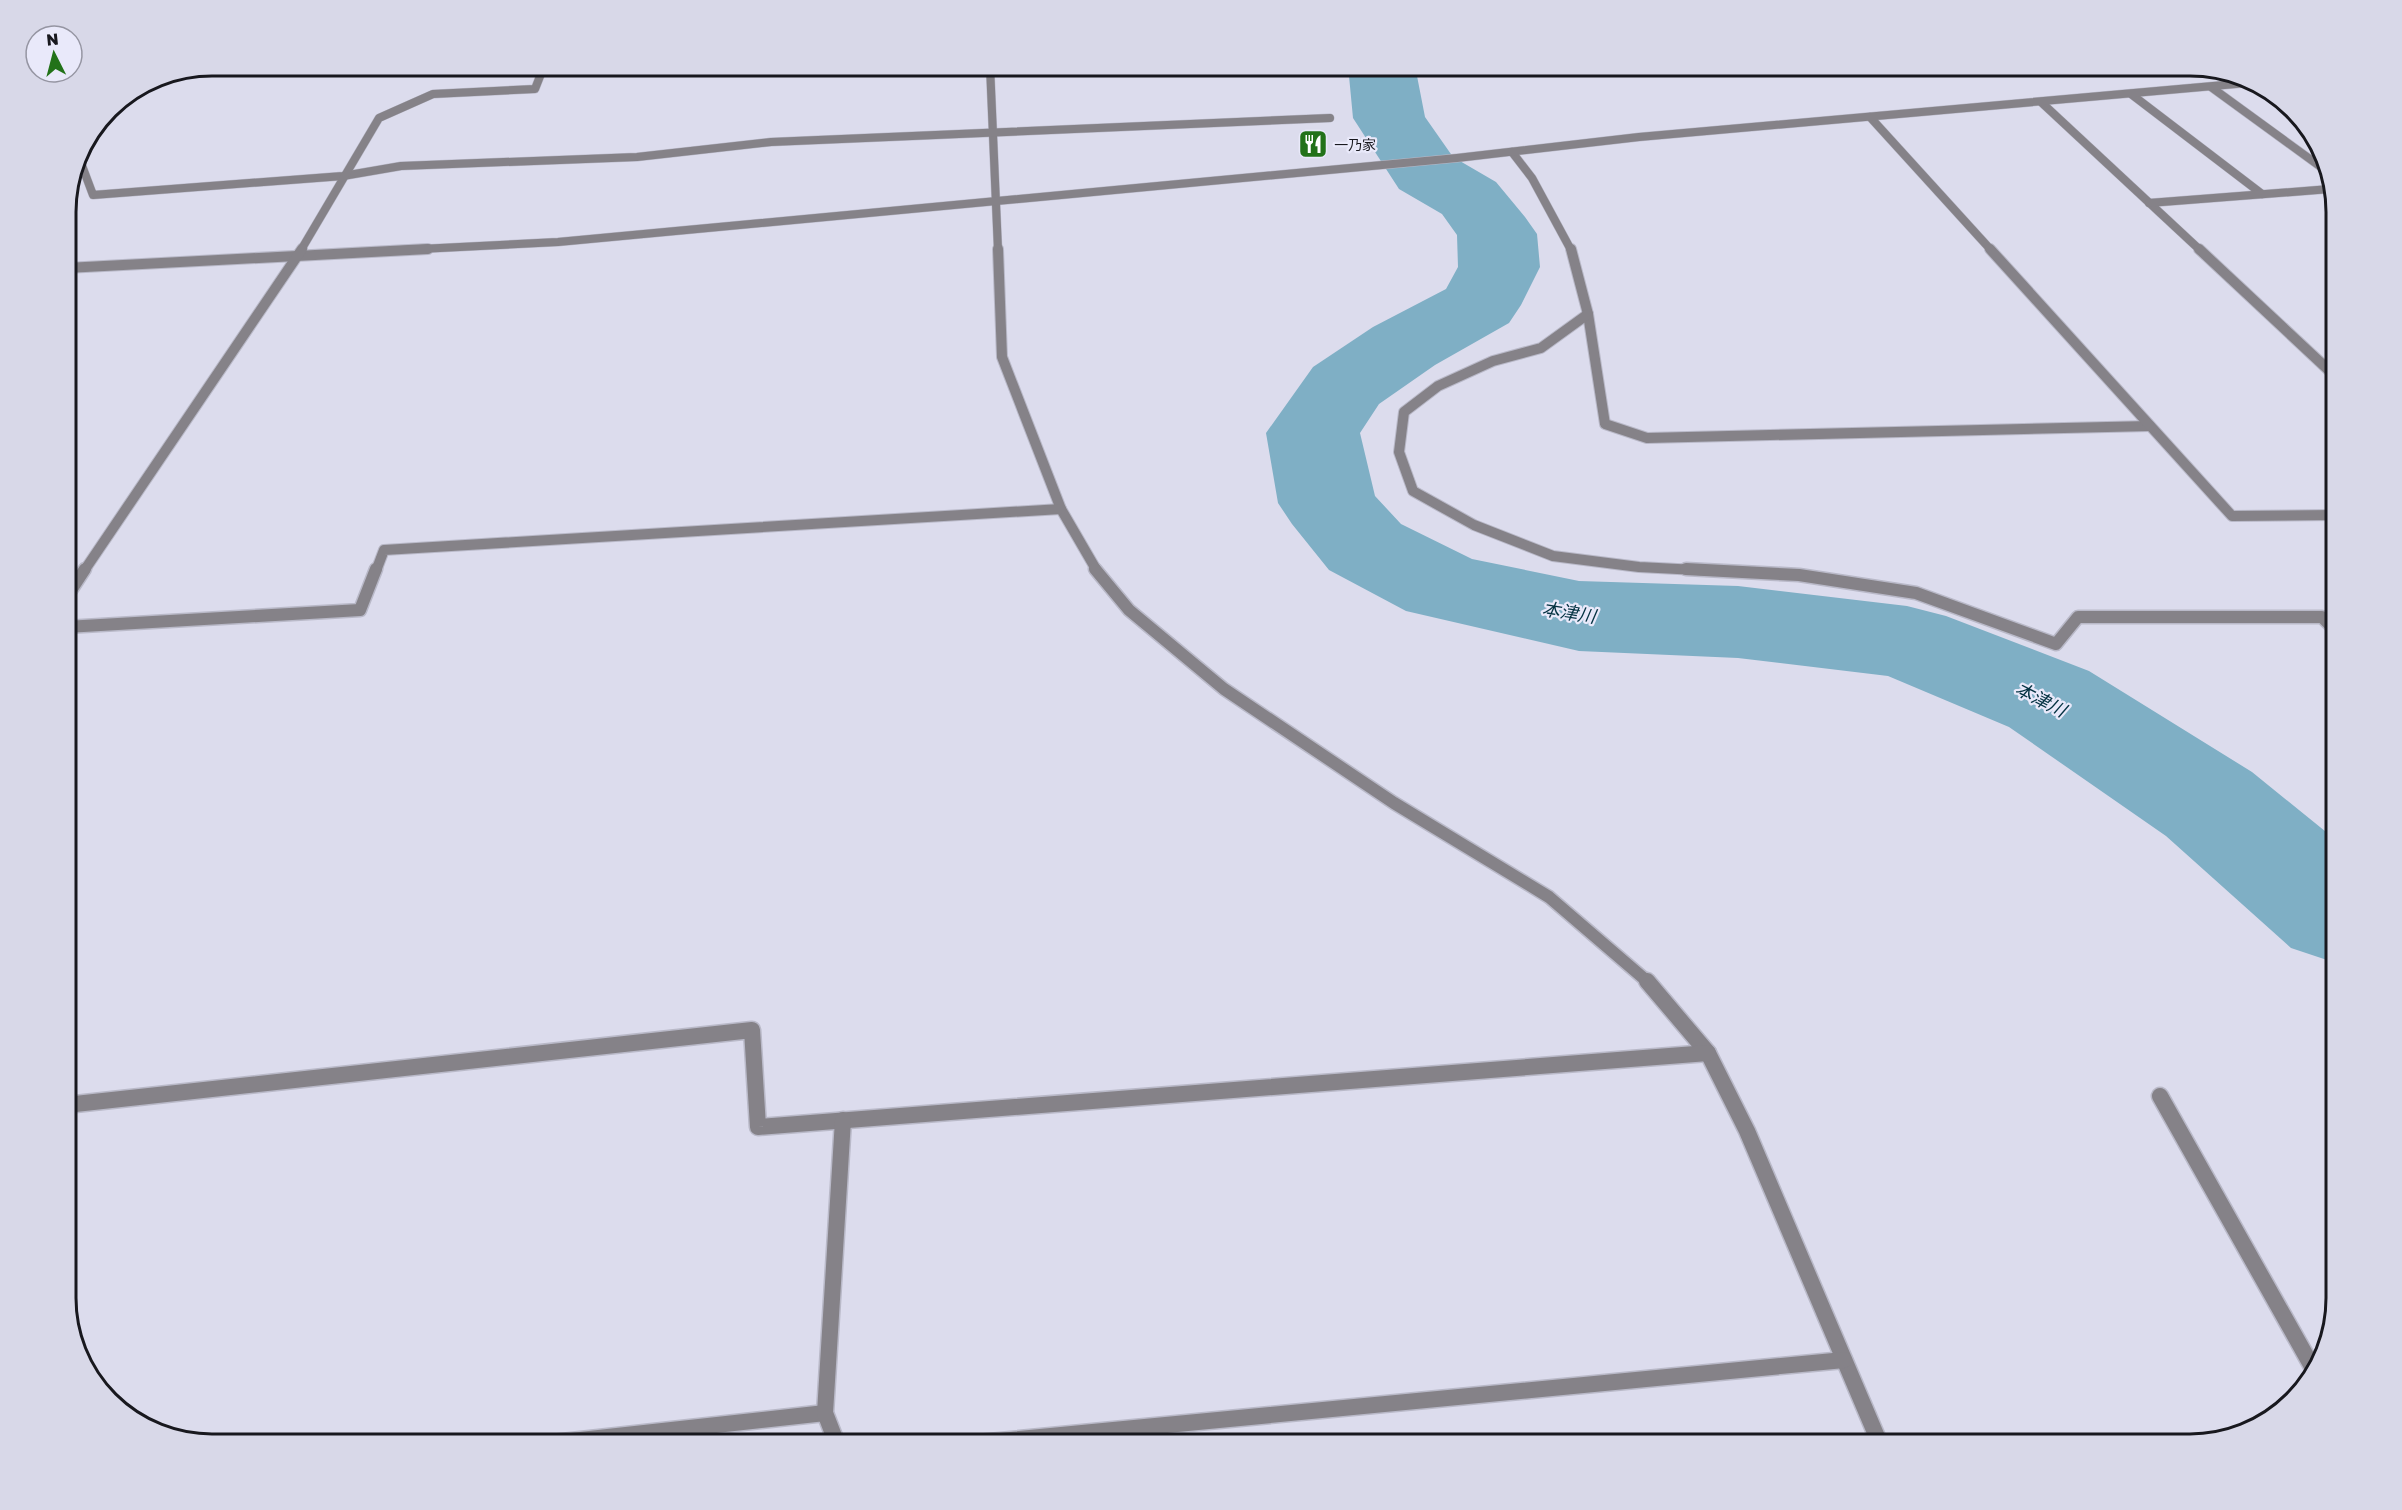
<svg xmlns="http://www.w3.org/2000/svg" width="2402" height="1510" font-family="'Golos Text','Noto Sans JP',sans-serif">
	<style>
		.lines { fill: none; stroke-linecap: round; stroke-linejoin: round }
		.river { fill: #7fafc5; fill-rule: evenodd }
		.street-far3-casing { stroke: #b9b9c8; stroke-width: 9 }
		.street-far2-casing { stroke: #b9b9c8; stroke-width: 12 }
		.street-far1-casing { stroke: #b9b9c8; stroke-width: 15 }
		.street-casing { stroke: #b9b9c8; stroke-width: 19 }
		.path { stroke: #9f9fad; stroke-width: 2; stroke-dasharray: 1.5 1.5; stroke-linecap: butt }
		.street-far3 { stroke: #858288; stroke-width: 8 }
		.street-far2 { stroke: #858288; stroke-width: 10 }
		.street-far1 { stroke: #858288; stroke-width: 12 }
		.street { stroke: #858288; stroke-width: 16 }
		.labels { text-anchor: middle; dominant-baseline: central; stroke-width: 4.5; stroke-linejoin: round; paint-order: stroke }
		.far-poi-label { font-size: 14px; fill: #18181e; stroke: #e9e9fa; text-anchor: start }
		.water-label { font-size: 18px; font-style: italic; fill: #043242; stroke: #e9e9fa }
		.rim { fill: none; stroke: #18181e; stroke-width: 3 }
	</style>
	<rect width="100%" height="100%" fill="#dcdced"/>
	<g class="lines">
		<path class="river" d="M1353 66H1421L1417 76 1425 117 1453 157 1496 182 1525 217 1537 234 1540 267 1521 305 1509 323 1435 365 1379 404 1360 433 1375 496 1401 524 1472 559 1579 581 1738 586 1907 606 1946 616 2089 671 2252 772 2336 840V963L2291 948 2166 836 2009 727 1888 676 1738 658 1579 651 1406 611 1329 570 1292 524 1278 503 1266 433 1313 367 1373 327 1446 289 1458 267 1457 235 1442 214 1399 189 1353 118 1349 76Z"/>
		<g class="street-far3-casing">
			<g id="street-far3">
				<path d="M990 66 998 250"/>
				<path d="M2211 87 2325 170"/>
				<path d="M2131 94 2262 194"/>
				<path d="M2041 102 2200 250"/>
				<path d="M1870 117 1991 250"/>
				<path d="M1512 152 1532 178 1571 250"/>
				<path d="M78 155 93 195 343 176 401 166 637 157 771 142 1330 118"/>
				<path d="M2149 203 2330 189"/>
				<path d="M301 250 379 118 433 94 535 89 544 66"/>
				<path d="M400 250 558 242 1457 158 1639 137 2247 83"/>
			</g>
		</g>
		<g class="street-far2-casing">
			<g id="street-far2">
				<path d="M998 249 1002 357 1061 509 1097 571"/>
				<path d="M1571 249 1588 314 1605 424 1647 438 2150 426"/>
				<path d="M1990 249 2232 516 2336 515"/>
				<path d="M2199 249 2336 377"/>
				<path d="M66 268 428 249"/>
				<path d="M1588 314 1541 348 1493 361 1438 386 1404 412 1399 452 1413 491 1474 525 1553 556 1639 567 1716 571"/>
				<path d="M84 571 302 249"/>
				<path d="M376 571 384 550 1061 509"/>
			</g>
		</g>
		<g class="street-far1-casing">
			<g id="street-far1">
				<path d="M1095 569 1129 610 1224 689 1394 803 1549 897 1648 982"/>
				<path d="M1686 569 1799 575 1916 593 2056 644 2078 617H2322L2336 631"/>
				<path d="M66 598 85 569"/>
				<path d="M66 627 360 610 376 569"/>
			</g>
		</g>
		<g class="street-casing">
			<g id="street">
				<path d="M1647 981 1708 1053 1747 1131 1880 1444"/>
				<path d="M2160 1096 2314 1370"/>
				<path d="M66 1105 752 1030 758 1127 1708 1053"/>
				<path d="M544 1444 825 1413"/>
				<path d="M837 1444 825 1413 843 1120"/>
				<path d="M968 1444 1844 1360"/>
			</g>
		</g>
		<path class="path" d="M1896 66 1905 74"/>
		<use href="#street-far3" class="street-far3"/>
		<use href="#street-far2" class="street-far2"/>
		<use href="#street-far1" class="street-far1"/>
		<use href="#street" class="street"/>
	</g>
	<defs>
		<g id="restaurant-square" transform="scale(1.5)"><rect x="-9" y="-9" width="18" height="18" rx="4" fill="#227219" stroke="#e9e9fa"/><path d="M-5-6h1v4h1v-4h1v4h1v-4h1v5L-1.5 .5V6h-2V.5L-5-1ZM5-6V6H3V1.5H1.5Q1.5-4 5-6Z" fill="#fff"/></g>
	</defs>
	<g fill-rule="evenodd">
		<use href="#restaurant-square" x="1313" y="144"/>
	</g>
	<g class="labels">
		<g class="far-poi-label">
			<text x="1334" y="144">一乃家</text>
		</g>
		<g class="water-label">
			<text transform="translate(1569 612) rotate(9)">本津川</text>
			<text transform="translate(2041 699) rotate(27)">本津川</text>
		</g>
	</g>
	<path d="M0 0H2402V1510H0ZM212 76H2190A136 136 0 0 1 2326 212V1298A136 136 0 0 1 2190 1434H212A136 136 0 0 1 76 1298V212A136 136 0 0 1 212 76Z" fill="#d8d8e8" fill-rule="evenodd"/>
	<path class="rim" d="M212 76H2190A136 136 0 0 1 2326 212V1298A136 136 0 0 1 2190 1434H212A136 136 0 0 1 76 1298V212A136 136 0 0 1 212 76Z"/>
	<g transform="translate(54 54) rotate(354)"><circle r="28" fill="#e9e9fa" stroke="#9595a2" stroke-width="1.5"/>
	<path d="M0-4.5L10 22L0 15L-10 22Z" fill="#227219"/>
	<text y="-9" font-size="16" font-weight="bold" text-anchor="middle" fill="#18181e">N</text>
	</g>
</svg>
